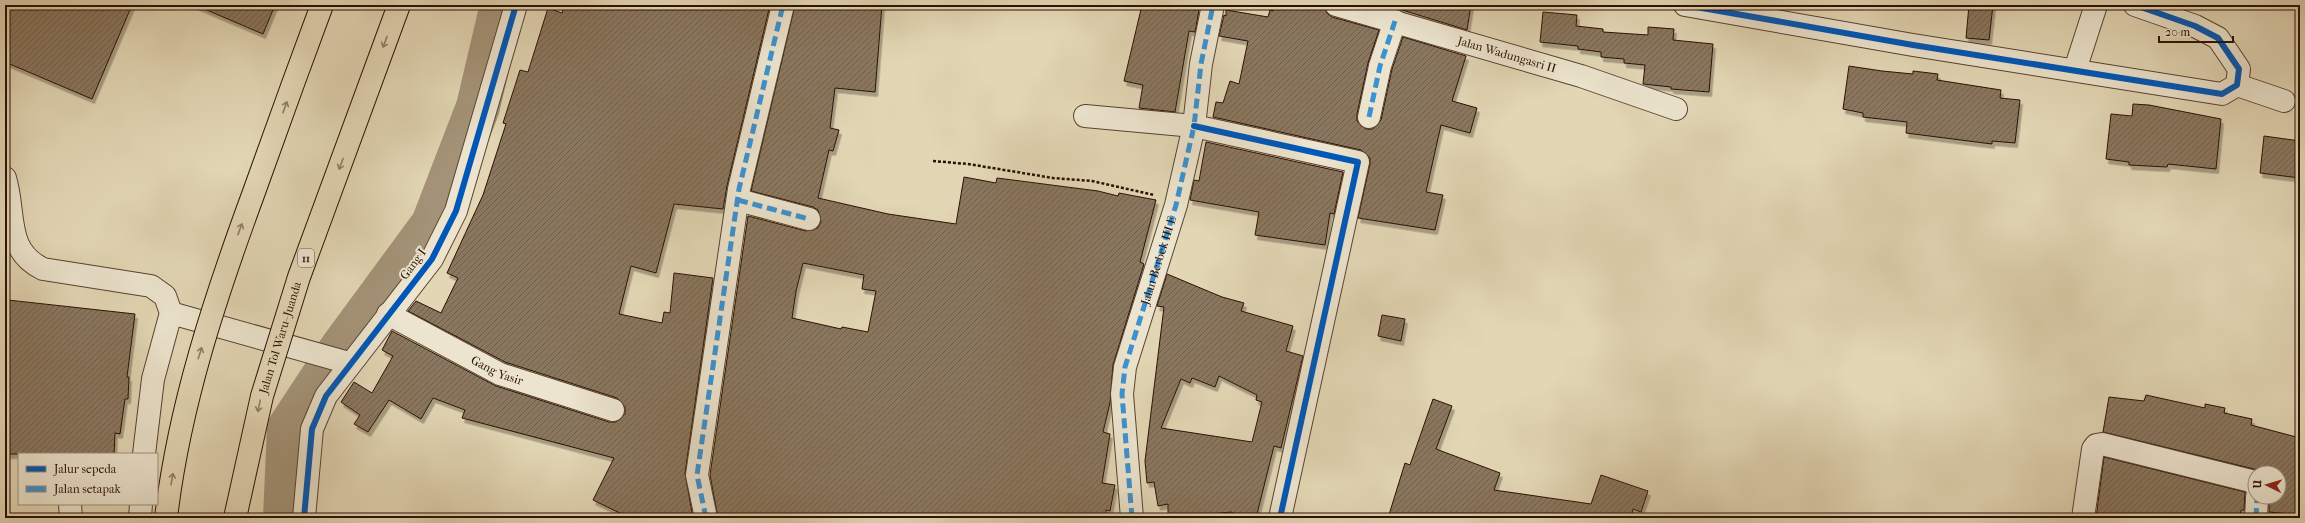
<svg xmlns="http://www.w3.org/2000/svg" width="2305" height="523" font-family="'IM FELL French Canon',serif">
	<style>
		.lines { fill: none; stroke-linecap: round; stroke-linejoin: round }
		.river { stroke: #a49378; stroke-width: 44 }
		.building { fill: url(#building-hatch); stroke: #2b1003; fill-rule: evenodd; filter: url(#shadow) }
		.minor-casing { stroke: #59422f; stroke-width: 24 }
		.path { stroke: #2b1003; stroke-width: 2.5; stroke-dasharray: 3 2; stroke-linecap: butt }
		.minor { stroke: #ece4ce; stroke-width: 22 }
		.highway-bridge-casing { stroke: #2b1003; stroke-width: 24; stroke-linecap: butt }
		.highway-bridge { stroke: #e2d6b4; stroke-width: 22 }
		.quiet { stroke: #3c92d1; stroke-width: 5; stroke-dasharray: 10 5; stroke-linecap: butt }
		.cycleway-casing { stroke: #ece4ce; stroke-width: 8 }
		.cycleway { stroke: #0057b8; stroke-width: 6 }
		.oneway { stroke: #907d64 }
		.labels { text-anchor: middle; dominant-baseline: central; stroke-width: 4; stroke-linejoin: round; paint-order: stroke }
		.shield { fill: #ece4ce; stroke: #655040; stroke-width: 1 }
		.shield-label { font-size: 11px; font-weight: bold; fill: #2b1003 }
		.street-label { font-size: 12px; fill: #2b1003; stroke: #ece4ce }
	</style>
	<defs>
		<pattern id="building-hatch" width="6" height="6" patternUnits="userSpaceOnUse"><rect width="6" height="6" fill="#8a775f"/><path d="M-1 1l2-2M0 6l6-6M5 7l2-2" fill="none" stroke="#71604c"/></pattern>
		<filter id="shadow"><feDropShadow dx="2.5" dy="4.5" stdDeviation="0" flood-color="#0004"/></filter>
	</defs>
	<rect width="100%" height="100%" fill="#e2d6b4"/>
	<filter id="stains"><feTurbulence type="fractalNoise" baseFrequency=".005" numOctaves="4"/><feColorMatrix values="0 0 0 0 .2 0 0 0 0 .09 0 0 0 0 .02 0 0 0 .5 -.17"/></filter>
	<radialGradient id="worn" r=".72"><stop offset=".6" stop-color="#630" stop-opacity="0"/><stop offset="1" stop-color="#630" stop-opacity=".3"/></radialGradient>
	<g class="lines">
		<path class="river" d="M285 518 289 428 341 349 433 224 478 107 502 5"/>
	</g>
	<g class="building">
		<path d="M5 5H132L92 99 5 62Z"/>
		<path d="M195 5H275L263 34Z"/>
		<path d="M564 5H770L727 186 723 209 674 204 656 273 631 266 619 314 662 323 664 312 670 313 674 273 713 278 685 473 693 518H630L593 500 614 458 462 418 465 410 433 398 421 419 389 400 368 432 354 424 360 415 341 402 354 382 372 393 393 356 382 350 392 331 496 386 609 422H616L625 414V407L617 398 505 362 408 311 416 301 441 313 458 278 447 273 483 195 506 124 503 123 520 70 528 72 548 8 562 13Z"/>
		<path d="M795 5H882L875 92 835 88 830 128 839 130 833 151 829 150 818 198 888 214 956 224 964 177 996 183 997 178 1098 191 1118 196 1119 193 1156 200 1140 262 1144 264 1113 365 1110 403 1103 432 1110 434 1102 483 1115 485 1110 511 1106 510V518H718L710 475 748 216 806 231 818 228 821 222 818 210 813 207 751 191ZM803 263 864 275 862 289 876 291 868 332 842 327 841 329 792 318 796 291Z"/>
		<path d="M1142 5H1175L1199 10 1195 32 1189 31 1175 112 1139 108 1143 85 1124 81Z"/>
		<path d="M1274 5H1324L1327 13 1332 17 1379 30 1368 63 1357 114V121L1366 129H1373L1381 120 1392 69 1403 37 1466 56 1452 101 1477 108 1470 133 1441 125 1426 192 1443 195 1435 230 1358 218 1370 164V158L1361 150 1213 117 1216 102 1223 103 1230 81 1239 84 1248 41 1219 36 1224 15 1226 16V10L1268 17 1270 10 1273 11Z"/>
		<path d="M1381 5H1471L1467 30 1399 9Z"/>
		<path d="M1969 5H1993L1989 40 1966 38Z"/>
		<path d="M1543 12 1577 15 1576 26 1603 29V32L1648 35V27L1674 29 1673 40 1713 44 1709 92 1671 89V87L1643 84 1645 65 1624 63V59L1601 57V52L1578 49V46L1540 42Z"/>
		<path d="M1849 66 1882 71 1913 74V71L1938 74 1937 80 2001 90 2000 98 2020 100 2015 143 1992 141V144L1906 133 1907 122 1863 117V113L1843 109Z"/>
		<path d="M2133 104 2149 105 2221 119 2216 169 2168 164 2167 167 2129 165V162L2106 159 2111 114 2132 116Z"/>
		<path d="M2264 136 2300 141V178L2260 173Z"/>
		<path d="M1206 142 1343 172 1334 214 1330 213 1325 245 1255 235 1259 212 1190 200 1194 180 1199 181Z"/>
		<path d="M1167 274 1222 297 1244 303 1241 311 1293 326 1286 351 1303 356 1281 448 1274 446 1256 518H1233L1232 512 1168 518V504L1158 506 1154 482 1147 483 1145 461 1164 307 1157 306ZM1219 376 1257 395 1256 400 1262 402 1252 442 1161 428 1181 379 1190 383 1192 378 1215 387Z"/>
		<path d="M8 300 135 314 127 377H129L128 399H125L120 434 115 433 114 454H5V320Z"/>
		<path d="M1382 315 1405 319 1401 341 1378 336Z"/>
		<path d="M2146 395 2205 408V404L2225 408 2224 413 2252 419 2251 425 2300 438V515L2269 512V497H2279V473H2261L2254 469 2103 432 2109 397 2144 401Z"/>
		<path d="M1433 399 1452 406 1436 449 1500 473 1494 490 1591 504 1601 475 1648 491 1641 512 1633 509 1631 518H1388L1405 463 1410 465Z"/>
		<path d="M2104 457 2245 492 2244 510H2241L2240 518H2096Z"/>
	</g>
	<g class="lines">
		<g class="minor-casing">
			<g id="minor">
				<path id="s1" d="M1336 5 1581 76 1676 109"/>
				<path d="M1685 5 1913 45 2222 94 2237 85 2239 69 2218 38 2195 26 2135 5"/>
				<path d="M2075 70 2096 5"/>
				<path d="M2237 85 2284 101"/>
				<path d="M1085 116 1194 126 1358 162 1280 518"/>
				<path d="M1369 117 1380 66 1395 21"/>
				<path d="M5 178C16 214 4 250 43 269L151 286 165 296 171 313 153 379 144 454"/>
				<path d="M738 200 809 219"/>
				<path d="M171 313 349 363"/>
				<path id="s2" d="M388 314 500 374 613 410"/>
				<path d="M70 504 71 518"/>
				<path d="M140 518 141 504"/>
				<path d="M304 518 312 429 326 396 432 259 456 211 516 5"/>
				<path d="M706 518 697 475 739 189 783 5"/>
				<path id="s3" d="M1132 518 1122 394 1125 367 1176 205 1194 126 1201 64 1213 5"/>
				<path d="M2083 518 2093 449 2096 445 2102 444 2251 481 2255 485"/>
				<path d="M2256 518 2257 497"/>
			</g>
		</g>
		<path class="path" d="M933 161 968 164 1053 178 1092 181 1154 195"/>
		<use href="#minor" class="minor"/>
		<g class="highway-bridge-casing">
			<g id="highway-bridge">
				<path d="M166 518C179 406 215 298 254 192 276 130 299 67 322 5"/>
				<path id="s4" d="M235 518 262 396 299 277 399 5"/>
			</g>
		</g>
		<use href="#highway-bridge" class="highway-bridge"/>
		<g class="quiet">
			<path d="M1369 117 1380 66 1395 21"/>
			<path d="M738 200 809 219"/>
			<path d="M706 518 697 475 739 189 783 5"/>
			<path d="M1132 518 1122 394 1125 367 1176 205 1194 126 1201 64 1213 5"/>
			<path d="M2256 518 2257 497"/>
		</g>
		<g class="cycleway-casing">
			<g id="cycleway">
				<path d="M1685 5 1913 45 2222 94 2237 85 2239 69 2218 38 2195 26 2135 5"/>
				<path d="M1194 126 1358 162 1280 518"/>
				<path d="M304 518 312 429 326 396 432 259 456 211 516 5"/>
			</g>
		</g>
		<use href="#cycleway" class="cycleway"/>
	</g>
	<defs><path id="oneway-shaft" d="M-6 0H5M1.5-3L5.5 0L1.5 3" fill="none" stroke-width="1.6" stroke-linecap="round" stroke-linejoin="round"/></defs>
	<g class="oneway">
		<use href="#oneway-shaft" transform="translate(385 42) rotate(110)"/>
		<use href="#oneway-shaft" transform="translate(285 107) rotate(-70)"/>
		<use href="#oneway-shaft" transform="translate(341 164) rotate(110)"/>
		<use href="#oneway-shaft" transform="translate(240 229) rotate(-70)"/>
		<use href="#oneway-shaft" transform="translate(200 353) rotate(-72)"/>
		<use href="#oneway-shaft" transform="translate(259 406) rotate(102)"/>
		<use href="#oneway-shaft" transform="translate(172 479) rotate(-80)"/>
	</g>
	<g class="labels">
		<rect class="shield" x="298" y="249" width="16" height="18" rx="3"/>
		<g class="shield-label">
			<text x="306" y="258">11</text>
		</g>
		<g class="street-label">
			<text stroke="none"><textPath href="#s1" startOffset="178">Jalan Wadungasri II</textPath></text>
			<text stroke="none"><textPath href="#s3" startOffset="263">Jalan Berbek III E</textPath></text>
			<text transform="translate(413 264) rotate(-54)">Gang I</text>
			<text stroke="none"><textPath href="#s4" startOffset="186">Jalan Tol Waru–Juanda</textPath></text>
			<text stroke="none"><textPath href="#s2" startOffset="123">Gang Yasir</textPath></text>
		</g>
	</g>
	<rect width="2305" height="523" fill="none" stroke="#e2d6b4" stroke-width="20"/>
	<rect x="6" y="6" width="2293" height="511" fill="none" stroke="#2b1003" stroke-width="2"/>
	<rect x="10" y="10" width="2285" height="503" fill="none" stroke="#2b1003"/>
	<rect x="18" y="453" width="140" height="52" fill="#ece4ce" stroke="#9f8f7d"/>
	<rect x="26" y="466" width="20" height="6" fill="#0057b8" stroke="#9f8f7d"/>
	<text x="54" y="473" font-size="12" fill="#2b1003">Jalur sepeda</text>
	<rect x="26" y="486" width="20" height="6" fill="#3c92d1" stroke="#9f8f7d"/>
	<text x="54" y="493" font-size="12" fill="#2b1003">Jalan setapak</text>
	<g transform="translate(2267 485) rotate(275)"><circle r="19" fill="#ece4ce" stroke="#9f8f7d"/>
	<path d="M0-3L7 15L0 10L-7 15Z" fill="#8f2418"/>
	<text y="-6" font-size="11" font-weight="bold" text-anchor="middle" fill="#2b1003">U</text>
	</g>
	<path d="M2159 36v6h74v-6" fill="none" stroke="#2b1003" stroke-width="2"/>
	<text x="2165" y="36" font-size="12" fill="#2b1003" stroke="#ece4ce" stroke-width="3" paint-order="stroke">20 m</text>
	<rect width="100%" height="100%" filter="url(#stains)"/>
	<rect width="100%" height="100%" fill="url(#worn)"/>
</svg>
